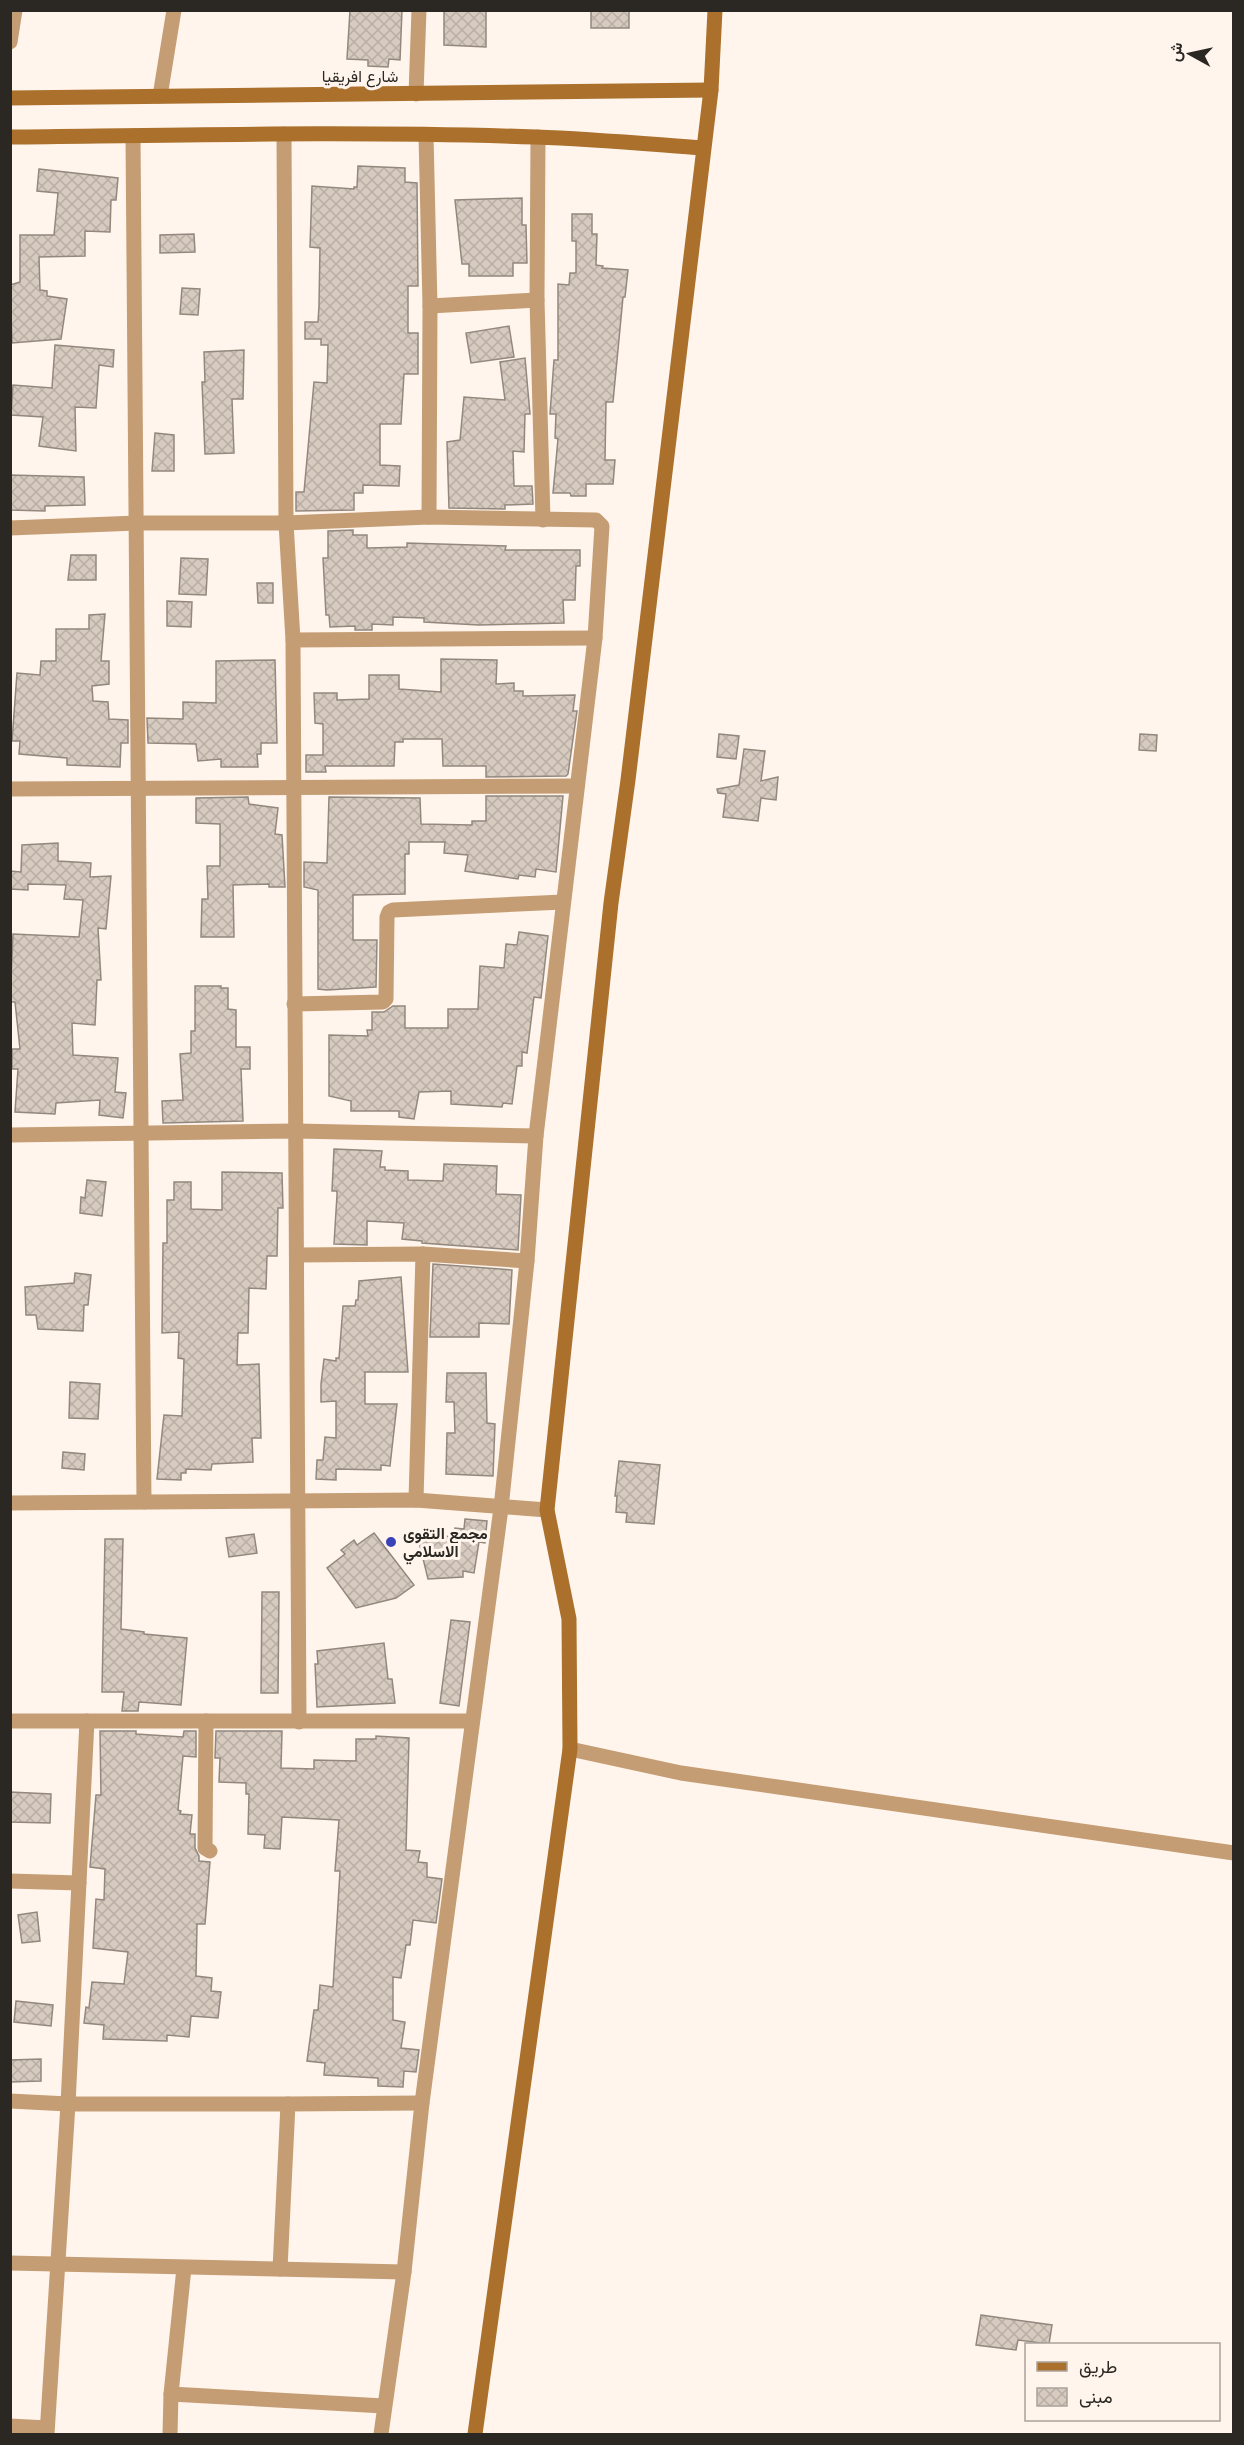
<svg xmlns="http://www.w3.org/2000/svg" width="1244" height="2445" font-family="Mulish,Vazirmatn,sans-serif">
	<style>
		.building { fill: url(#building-cross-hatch); stroke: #93887d; stroke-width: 1.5 }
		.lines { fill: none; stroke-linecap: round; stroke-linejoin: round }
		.street { stroke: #c59d74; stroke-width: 15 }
		.secondary { stroke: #aa702c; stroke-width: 15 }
		.poi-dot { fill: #3943b7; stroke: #fff5ec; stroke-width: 2 }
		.labels { text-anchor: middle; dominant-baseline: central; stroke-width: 6; stroke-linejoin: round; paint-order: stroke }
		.street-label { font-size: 16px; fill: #2b2722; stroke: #fff5ec }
		.poi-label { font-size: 16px; font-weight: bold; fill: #2b2722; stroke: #fff5ec; text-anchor: start }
	</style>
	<defs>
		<pattern id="building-cross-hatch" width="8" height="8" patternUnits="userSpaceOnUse" patternTransform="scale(1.5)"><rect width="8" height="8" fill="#d7cbc0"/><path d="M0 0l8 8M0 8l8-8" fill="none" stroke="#b9aea5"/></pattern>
	</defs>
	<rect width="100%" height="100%" fill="#fff5ec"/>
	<g class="building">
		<path d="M350 10H402L400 60 389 59 388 67 368 66V60L347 59Z"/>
		<path d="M444 10H486V47L444 45Z"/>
		<rect x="591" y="10" width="38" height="18"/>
		<path d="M358 166 405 168V182L417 183 418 286H408V333H418V374H404L401 424H380V465L400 466 399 486 363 485V493H354V510L296 511V492H304L314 382 327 383 328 345H321V339H305V322H318L319 306 320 248 310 247 312 186 354 189V187H357Z"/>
		<path d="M39 169 118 178 116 200H111L110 232 85 231V256L39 257 40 290 47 291V296L67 299 61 339 12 343 10 285 20 282V235H54L58 193 37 191Z"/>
		<path d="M522 198V225H526L527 263H513V276H469V264H462L455 200Z"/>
		<path d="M572 214H592V234H597L596 265 603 266 602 268 628 270 625 297H623L613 402H606L605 460H615L613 484H586V496H571L570 493H553L558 439 555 438 556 414H550L554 360H558V284L569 285 570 273H576V241H572Z"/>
		<path d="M194 234 195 252 160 253V235Z"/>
		<path d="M182 288 200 289 198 315 180 314Z"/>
		<path d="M509 326 514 357 471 363 466 333Z"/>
		<path d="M55 345 114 350 113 367 99 365 96 408 75 407 76 451 39 446 43 417 11 415 13 385 52 388Z"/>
		<path d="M244 350 243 399H232L234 453 205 454 202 382H205L204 352Z"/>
		<path d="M525 358 530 414H525L524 452 513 451 514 486H532L533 504 505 505V509L449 508 447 442 460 440 464 397 505 400 500 362Z"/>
		<path d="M155 433 174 435V471H152Z"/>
		<path d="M10 475 84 477 85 505 45 506V511L10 510Z"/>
		<path d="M353 530V535H367V548H369L407 547V543L506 546 505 550H580V566H576L575 600H563L564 623 479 625 424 622V618L393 617V625L372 624V630H355V626L330 627 329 615H326L323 558H328V531Z"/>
		<path d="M71 555H96V580H68Z"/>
		<path d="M181 558 208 559 206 595 179 594Z"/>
		<path d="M257 583H273V603H258Z"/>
		<path d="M167 601 192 602 191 627 167 626Z"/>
		<path d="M105 614 101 661H109V684L92 686 93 701 108 702 109 719 128 720V743H121L120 767 67 765V758L19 754 20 741H12L17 673 40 675 41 661H56V629H89V615Z"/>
		<path d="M441 659 497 660 496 684 514 683V691H523V696L575 695 573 711H577L568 774 566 776 486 777V766H443L442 739H403V742H395L394 766H325L326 772H306V755H323V724L315 723 314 693H337V700L369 699V675H399V689L441 692Z"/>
		<path d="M275 660 277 743H261V754H257L258 767H221V759L198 761 196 744 148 743 147 718 183 719V702L216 703V661Z"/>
		<path d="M719 734 739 736 736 759 717 757Z"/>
		<path d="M1140 734 1157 735 1156 751 1139 750Z"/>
		<path d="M744 749 765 751 761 781 778 777 776 800 761 798 758 821 723 817 726 794 718 793 717 789 739 785Z"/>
		<path d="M486 796H563L556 872 536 869 535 877 519 875 518 879 465 871 468 855 444 853 445 842H409V854H405V894L353 895V940H377L376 987 327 990 318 989V890L304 887V862L327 863 329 797 420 798 421 824 472 825V821H486Z"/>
		<path d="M248 797 249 804 278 808 275 834 282 835 285 887H269V884L233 885 234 937H201L202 899H208L207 866H220V824L196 823V798Z"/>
		<path d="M58 843V861L91 863 90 877 111 876 106 929 98 928 101 980H97L95 1025 72 1023 73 1055 118 1058 115 1092 126 1093 123 1118 99 1115 100 1100 56 1103 55 1114 15 1112 18 1069H12V1049H20L15 1002H10L13 934 79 937 83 900 64 899 66 885 28 884V890L10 889V871L21 872 22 845Z"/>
		<path d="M519 932 548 936 541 998 534 997 527 1053 522 1052V1066H517L512 1104 503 1103 502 1107 451 1104V1091L419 1092 414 1119 399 1117V1111H351V1101L329 1096V1035L368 1036 367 1030H372V1012H384L393 1006H405V1028H448V1009H478L480 966 504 968 506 944 517 945Z"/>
		<path d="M195 986H221V988H228V1009L236 1010V1047H250V1069H241L243 1121 163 1123 162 1101 183 1100 180 1054 191 1053V1031H195Z"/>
		<path d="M334 1149 382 1151 380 1167H385V1170L408 1171V1180L443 1181 444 1164 497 1166 496 1194 521 1195 518 1250 422 1243V1241L402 1239 404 1223 367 1221V1245L334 1244 337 1195V1191H332Z"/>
		<path d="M222 1172 282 1173 283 1208H278L277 1256H267L266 1289 249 1288 248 1333H238L237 1365 259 1364 261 1438H252L253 1462 212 1464 211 1470 186 1469V1473H181V1480L157 1479 164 1415 182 1416 184 1359 178 1358 179 1332 162 1333 163 1243H167V1200H174V1182H191V1209L222 1210Z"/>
		<path d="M87 1180 106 1182 102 1216 80 1213 81 1197 85 1198Z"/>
		<path d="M433 1264 512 1270 509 1324 479 1323V1337H430Z"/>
		<path d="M75 1273 91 1275 88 1305H84L83 1331 38 1329 36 1315H26L25 1287 74 1283Z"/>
		<path d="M401 1277 408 1372H365V1404H397L390 1466 381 1465V1470L336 1469V1480L316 1479 317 1460H323L325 1437 336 1438V1401L321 1402V1384L324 1359 336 1361V1358H339L343 1306H355L356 1300H358L359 1281Z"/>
		<path d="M447 1373H486L487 1423 495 1424 493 1476 446 1474 447 1433H455L454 1402H446Z"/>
		<path d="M70 1382 100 1384 98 1419 69 1418Z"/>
		<path d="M63 1452 85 1454 84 1470 62 1468Z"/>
		<path d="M619 1461 660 1465 654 1524 626 1522 627 1513 616 1512 617 1496H615Z"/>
		<path d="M465 1519 487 1521 485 1543 479 1542 474 1573 463 1571V1577L428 1579 419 1542 454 1535 455 1528 464 1529Z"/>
		<path d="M374 1533 414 1585 396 1598 356 1608 327 1568 345 1554 341 1550 354 1540 357 1545Z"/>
		<path d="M254 1534 257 1553 229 1557 226 1538Z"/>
		<path d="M105 1539H123L121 1629 144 1632V1634L187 1638 181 1705 139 1702 138 1711H122L124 1692H102Z"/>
		<path d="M262 1592H279L278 1693H261Z"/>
		<path d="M451 1620 470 1622 459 1706 440 1703Z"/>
		<path d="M384 1643 388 1679H392L395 1703 317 1707 315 1664H318L317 1651Z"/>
		<path d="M100 1731H136V1734L183 1737 184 1731H196V1757L183 1756 178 1810 181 1811 180 1814 192 1815 190 1834H195V1848L199 1856V1861L210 1862 205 1924H197L196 1976 212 1978 211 1991 221 1992 218 2018 191 2016 189 2037 167 2035V2041L103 2039 104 2025 84 2023 86 2007 89 2008 92 1982 124 1984 128 1952 93 1948 96 1899 104 1900 105 1869 90 1867 96 1795H101Z"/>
		<path d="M216 1731H282L281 1768 314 1769V1760L356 1761V1739H376V1736L409 1738 406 1850 420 1851 418 1862 427 1863V1877L442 1879 436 1923 413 1920 410 1945H406L401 1978 393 1977V2020L405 2022 401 2048 419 2050 416 2072 404 2071 403 2087 378 2086V2078L324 2075 325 2063 307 2061 314 2010H318L320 1985 333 1987 340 1871H335L339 1820 282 1817 280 1849 264 1848 265 1835 248 1834 249 1794H246V1783L219 1782 220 1758H215Z"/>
		<path d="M10 1792 51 1794 50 1823 10 1822Z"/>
		<path d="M37 1912 40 1941 22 1943 18 1915Z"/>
		<path d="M16 2001 53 2005 51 2026 14 2022Z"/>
		<path d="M41 2059V2081L10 2082V2060Z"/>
		<path d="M981 2315 1052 2325 1049 2344 1018 2340 1016 2350 976 2345Z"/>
	</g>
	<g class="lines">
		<g class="street">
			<path d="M10 42 15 10"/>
			<path d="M416 94 419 10"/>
			<path d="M160 96 174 10"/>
			<path d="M284 134 286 523 293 640 299 1722"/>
			<path d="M426 135 430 306 429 517"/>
			<path d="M133 136 144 1502"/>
			<path d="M538 137 537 300 543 520"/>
			<path d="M430 306 537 300"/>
			<path d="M10 528 137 523H286L429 517 596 520 602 526 595 638 536 1136 527 1261 501 1508 422 2103 404 2272 381 2434"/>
			<path d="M293 640 595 638"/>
			<path d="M10 789 577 786"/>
			<path d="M294 1004 383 1002 386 999 387 917 389 912 393 910 563 902"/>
			<path d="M10 1135 296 1131 536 1136"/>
			<path d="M297 1255 423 1254 527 1261"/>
			<path d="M416 1500 423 1254"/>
			<path d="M10 1503 416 1500 547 1510"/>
			<path d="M10 1721H472"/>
			<path d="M206 1721 205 1848 210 1851"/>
			<path d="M570 1749 681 1773 1234 1853"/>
			<path d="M10 1881 79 1883"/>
			<path d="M10 2101 68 2104H288"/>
			<path d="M10 2263 404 2272"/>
			<path d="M280 2269 288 2104 422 2103"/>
			<path d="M171 2394 384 2406"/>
			<path d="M10 2426 47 2428"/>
			<path d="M47 2434 68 2104 87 1721"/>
			<path d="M170 2434 171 2394 184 2268"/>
		</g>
		<g class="secondary">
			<path d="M10 98 711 90"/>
			<path d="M10 137C186 135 361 131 536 137 592 139 648 144 703 148"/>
			<path d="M475 2434 570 1749 569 1619 547 1510 611 903 628 780 711 90 715 10"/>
		</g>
	</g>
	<circle class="poi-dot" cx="391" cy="1542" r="6"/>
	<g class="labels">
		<g class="street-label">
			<text x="360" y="76">شارع افريقيا</text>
		</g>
		<g class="poi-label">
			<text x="403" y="1533">مجمع التقوى<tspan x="403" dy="18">الاسلامي</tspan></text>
		</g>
	</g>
	<rect width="1244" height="2445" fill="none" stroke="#2b2722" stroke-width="24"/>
	<rect x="1025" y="2343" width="195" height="78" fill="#fff5ec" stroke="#aaa39b" stroke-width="1.5"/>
	<rect x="1037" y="2362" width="30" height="9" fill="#aa702c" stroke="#aaa39b" stroke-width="1.5"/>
	<text x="1079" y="2373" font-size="18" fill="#2b2722">طريق</text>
	<rect x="1037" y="2388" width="30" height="18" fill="url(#building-cross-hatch)" stroke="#aaa39b" stroke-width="1.5"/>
	<text x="1079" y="2403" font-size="18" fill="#2b2722">مبنى</text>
	<g transform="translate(1190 54) rotate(278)" stroke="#fff5ec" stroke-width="4.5" paint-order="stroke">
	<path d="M0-4.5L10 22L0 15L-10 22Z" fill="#2b2722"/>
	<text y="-9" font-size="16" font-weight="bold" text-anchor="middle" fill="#2b2722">ش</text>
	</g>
</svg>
